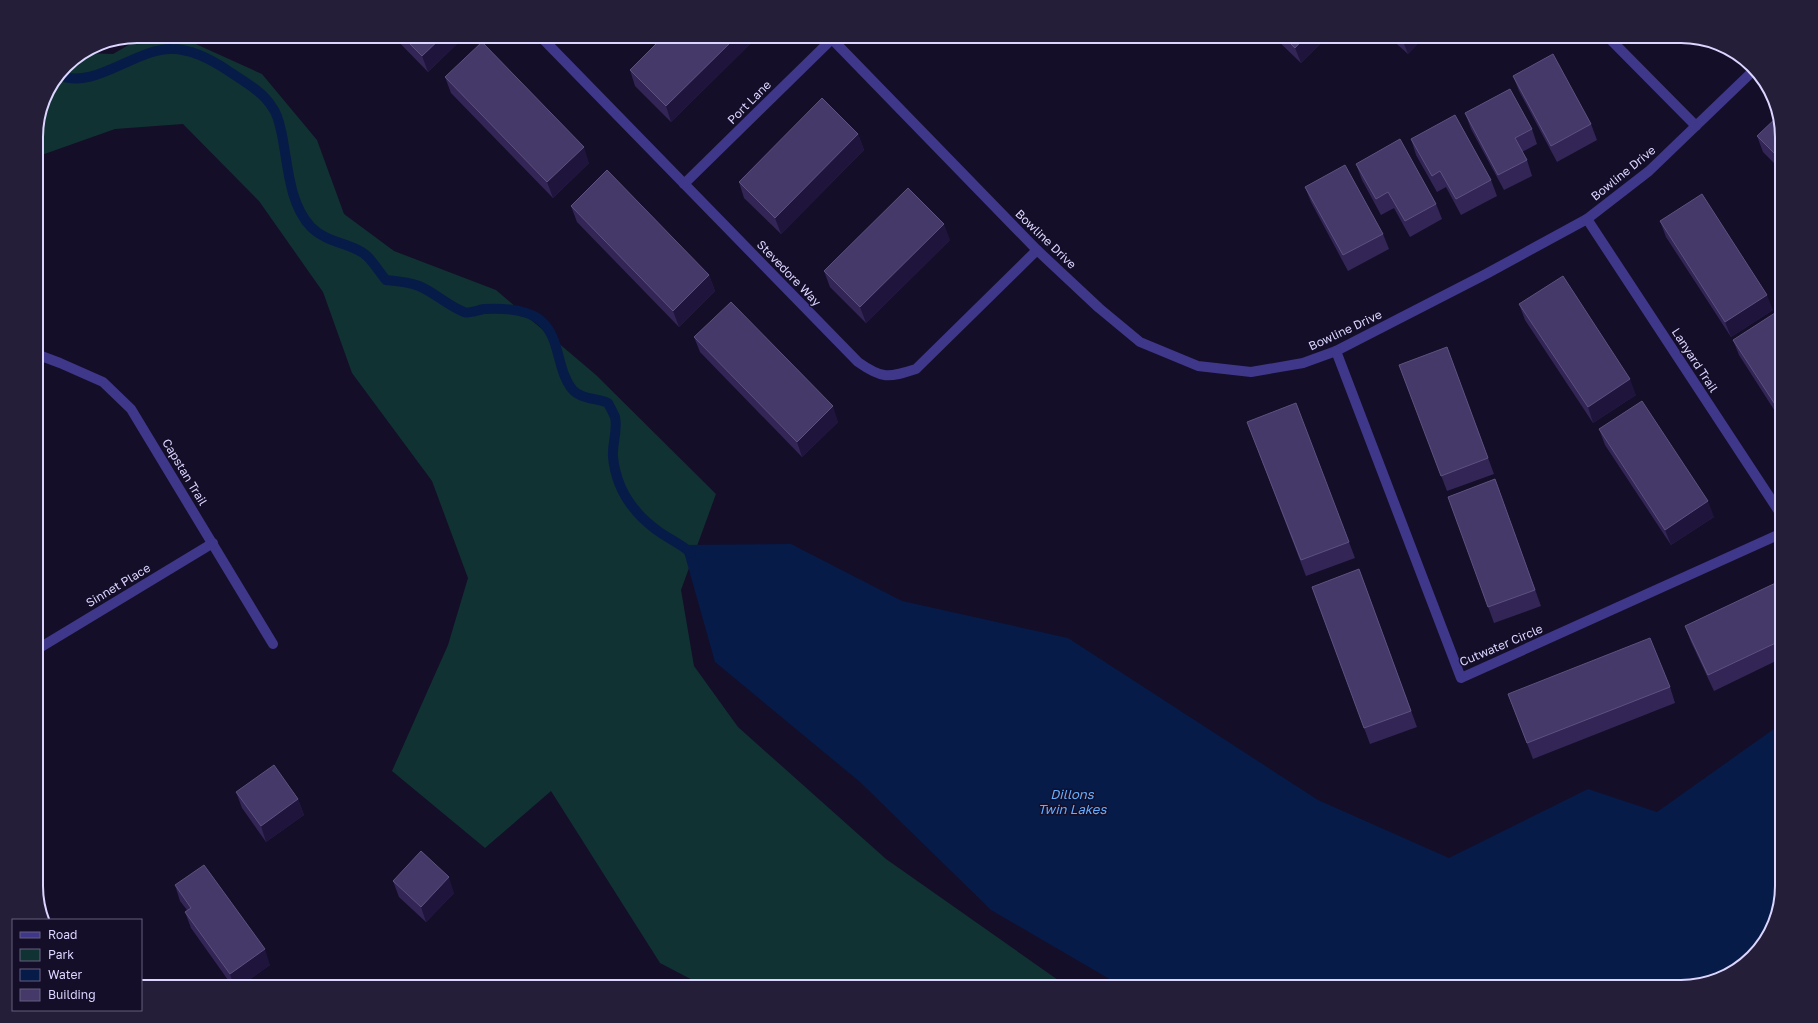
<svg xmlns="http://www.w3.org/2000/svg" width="1818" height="1023" font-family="'Golos Text',sans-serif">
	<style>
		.green { fill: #113232 }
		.water { fill: #071b48 }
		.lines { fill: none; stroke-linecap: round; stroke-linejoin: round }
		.stream { stroke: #071b48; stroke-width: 10 }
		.minor { stroke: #3f378a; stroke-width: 10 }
		.wall { fill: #332657 }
		.shaded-wall { fill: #1f153c }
		.building { fill: #453969; stroke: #5d5180 }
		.labels { text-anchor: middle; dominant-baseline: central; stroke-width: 3; stroke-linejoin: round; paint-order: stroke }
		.street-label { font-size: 12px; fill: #dcd5ff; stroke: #140e28 }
		.water-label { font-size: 13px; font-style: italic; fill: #63aeff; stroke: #140e28 }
		.rim { fill: none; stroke: #dcd5ff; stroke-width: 2 }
	</style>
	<rect width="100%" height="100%" fill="#140e28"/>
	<path class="green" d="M144 36H178L262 74 317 140 344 214 394 251 496 290 596 375 716 494 681 590 694 666 738 727 886 859 1068 987H706L660 963 551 791 485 848 392 771 448 645 468 578 432 481 352 373 323 292 259 201 183 124 115 129 36 157V130L44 98 66 65 85 53 113 54Z"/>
	<path class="water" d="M791 544 902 601 1068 638 1318 800 1449 858 1588 789 1657 812 1778 726H1782V886L1769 936 1732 973 1682 987H1127L1118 984 991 910 860 782 715 662 682 545Z"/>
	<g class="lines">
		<path class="stream" d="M59 75C93 91 136 48 172 49 191 49 214 61 230 72 245 82 263 92 272 107 278 114 280 126 282 135 288 165 289 204 311 227 328 244 353 243 367 256 374 263 380 273 386 280 396 281 409 282 419 286 434 292 448 306 464 312 469 314 478 310 484 309 502 308 526 309 540 320 561 337 556 369 572 389 580 399 596 398 608 403 610 407 613 412 615 417 618 430 612 444 613 457 616 488 633 513 658 531 669 539 681 544 691 553"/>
		<g class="minor">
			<path d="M540 36 858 362C882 379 888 378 916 369L1037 250"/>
			<path d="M829 36 1037 250 1099 308 1140 342 1198 366 1251 372 1303 363 1336 351 1486 274 1587 219 1649 171 1753 71"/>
			<path d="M1607 36 1696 126"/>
			<path d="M684 184 832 39"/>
			<path d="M1587 219 1782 516"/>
			<path d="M1336 351 1461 678 1782 533"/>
			<path d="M36 354 60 363 103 382 131 409 273 644"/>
			<path d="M36 650 213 543"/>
		</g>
	</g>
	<g class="wall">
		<path d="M393 36H464V37L428 72Z"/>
		<path d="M664 36H754L755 39 671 122 635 86 630 70Z"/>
		<path d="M1273 36H1328L1301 63Z"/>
		<path d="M1388 36H1425L1408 54Z"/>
		<path d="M1513 76 1591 124 1597 140 1557 162 1519 91Z"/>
		<path d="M445 77 589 163 553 198 451 93Z"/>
		<path d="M1465 113 1532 129 1537 144 1522 152 1527 160 1532 176 1504 190 1471 129Z"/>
		<path d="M1782 130V171L1763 152 1757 136Z"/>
		<path d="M858 134 864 150 781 234 744 198 739 182Z"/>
		<path d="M1411 139 1491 180 1497 196 1461 215 1446 187 1437 192 1416 155Z"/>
		<path d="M1356 164 1436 204 1442 219 1410 237 1394 208 1381 215 1362 180Z"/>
		<path d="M1305 187 1383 234 1389 249 1348 271 1311 202Z"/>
		<path d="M571 206 709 275 715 291 679 327 577 222Z"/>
		<path d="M1660 221 1773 310 1731 337 1666 237Z"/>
		<path d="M950 240 866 323 830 287 824 271Z"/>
		<path d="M1519 304 1636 395 1593 423 1525 320Z"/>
		<path d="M1782 317V422L1739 355 1733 340Z"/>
		<path d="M694 337 838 422 802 457 700 352Z"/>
		<path d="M1447 347 1494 474 1447 491 1399 365Z"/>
		<path d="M1247 422 1349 542 1355 558 1306 576Z"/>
		<path d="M1599 429 1714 517 1671 545 1605 445Z"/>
		<path d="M1495 479 1541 606 1494 623 1448 497Z"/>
		<path d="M1359 569 1417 727 1370 744 1312 587Z"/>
		<path d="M1782 580V658L1714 691 1691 642 1685 626Z"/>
		<path d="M1670 687 1675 703 1533 759 1508 694Z"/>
		<path d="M236 792 298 799 304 815 266 842 242 808Z"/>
		<path d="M393 881 454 893 426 922 399 897Z"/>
		<path d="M175 885 270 965 239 987H233L191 928 185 912 187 910 180 901Z"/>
	</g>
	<g class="shaded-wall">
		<path d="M443 36H464V37L428 72 422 56Z"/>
		<path d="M737 36H754L755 39 671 122 666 106Z"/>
		<path d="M1306 36H1328L1301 63 1295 48Z"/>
		<path d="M1405 36H1425L1408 54 1402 39Z"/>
		<path d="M858 134 864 150 781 234 775 218Z"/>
		<path d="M584 147 589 163 553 198 547 182Z"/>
		<path d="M944 224 950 240 866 323 860 307Z"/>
		<path d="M709 275 715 291 679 327 673 311Z"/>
		<path d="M1767 295 1773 310 1731 337 1725 322Z"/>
		<path d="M1630 379 1636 395 1593 423 1588 407Z"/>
		<path d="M833 406 838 422 802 457 797 442Z"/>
		<path d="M1708 501 1714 517 1671 545 1665 530Z"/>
		<path d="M298 799 304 815 266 842 261 826Z"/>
		<path d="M449 877 454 893 426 922 421 907Z"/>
		<path d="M265 949 270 965 239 987H234L230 974Z"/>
	</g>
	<g class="building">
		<path d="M402 36H443L422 56Z"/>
		<path d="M664 36H737L666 106 630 70Z"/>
		<path d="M1283 36H1306L1295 48Z"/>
		<path d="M1399 36H1405L1402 39Z"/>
		<path d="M482 42 584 147 547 182 445 77Z"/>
		<path d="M1553 54 1591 124 1551 146 1513 76Z"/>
		<path d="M1510 89 1532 129 1515 138 1527 160 1498 175 1465 113Z"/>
		<path d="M822 98 858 134 775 218 739 182Z"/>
		<path d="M1455 115 1491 180 1456 199 1440 171 1432 176 1411 139Z"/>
		<path d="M1778 116 1782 130V161L1757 136Z"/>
		<path d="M1400 139 1436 204 1405 221 1388 192 1376 199 1356 164Z"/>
		<path d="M1345 165 1383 234 1343 255 1305 187Z"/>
		<path d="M607 170 709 275 673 311 571 206Z"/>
		<path d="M908 188 944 224 860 307 824 271Z"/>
		<path d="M1702 194 1767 295 1725 322 1660 221Z"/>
		<path d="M1563 276 1630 379 1588 407 1519 304Z"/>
		<path d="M731 302 833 406 797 442 694 337Z"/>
		<path d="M1778 311 1782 317V415L1733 340Z"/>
		<path d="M1447 347 1488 458 1441 476 1399 365Z"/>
		<path d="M1642 401 1708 501 1665 530 1599 429Z"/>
		<path d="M1296 403 1349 542 1301 560 1247 422Z"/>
		<path d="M1495 479 1535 590 1488 607 1448 497Z"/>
		<path d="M1359 569 1411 711 1364 728 1312 587Z"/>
		<path d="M1782 580V640L1708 675 1685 626Z"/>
		<path d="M1650 638 1670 687 1527 743 1508 694Z"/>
		<path d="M274 765 298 799 261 826 236 792Z"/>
		<path d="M421 851 449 877 421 907 393 881Z"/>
		<path d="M204 865 265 949 230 974 185 912 191 908 175 885Z"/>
	</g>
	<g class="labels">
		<g class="street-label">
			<text transform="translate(749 102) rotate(-45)">Port Lane</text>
			<text transform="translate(1623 173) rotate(-39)">Bowline Drive</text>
			<text transform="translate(1046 239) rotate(44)">Bowline Drive</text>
			<text transform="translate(789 273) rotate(46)">Stevedore Way</text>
			<text transform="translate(1345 330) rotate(-25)">Bowline Drive</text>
			<text transform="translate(1695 360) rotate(57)">Lanyard Trail</text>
			<text transform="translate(185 472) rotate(59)">Capstan Trail</text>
			<text transform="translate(118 585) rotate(-31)">Sinnet Place</text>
			<text transform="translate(1501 645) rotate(-23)">Cutwater Circle</text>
		</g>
		<g class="water-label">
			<text x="1072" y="794">Dillons<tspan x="1072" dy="15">Twin Lakes</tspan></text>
		</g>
	</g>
	<path d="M0 0H1818V1023H0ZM137 43H1681A94 94 0 0 1 1775 137V886A94 94 0 0 1 1681 980H137A94 94 0 0 1 43 886V137A94 94 0 0 1 137 43Z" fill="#241e39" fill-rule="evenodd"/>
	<path class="rim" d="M137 43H1681A94 94 0 0 1 1775 137V886A94 94 0 0 1 1681 980H137A94 94 0 0 1 43 886V137A94 94 0 0 1 137 43Z"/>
	<rect x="12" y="919" width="130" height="92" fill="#140e28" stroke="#645e7e"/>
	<rect x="20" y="932" width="20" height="6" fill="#3f378a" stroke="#645e7e"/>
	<text x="48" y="939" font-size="12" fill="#dcd5ff">Road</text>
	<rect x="20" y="949" width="20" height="12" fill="#113232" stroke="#645e7e"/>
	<text x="48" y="959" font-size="12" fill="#dcd5ff">Park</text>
	<rect x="20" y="969" width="20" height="12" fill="#071b48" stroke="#645e7e"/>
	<text x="48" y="979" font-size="12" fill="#dcd5ff">Water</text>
	<rect x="20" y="989" width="20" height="12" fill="#453969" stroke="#645e7e"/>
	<text x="48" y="999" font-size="12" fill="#dcd5ff">Building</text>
</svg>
